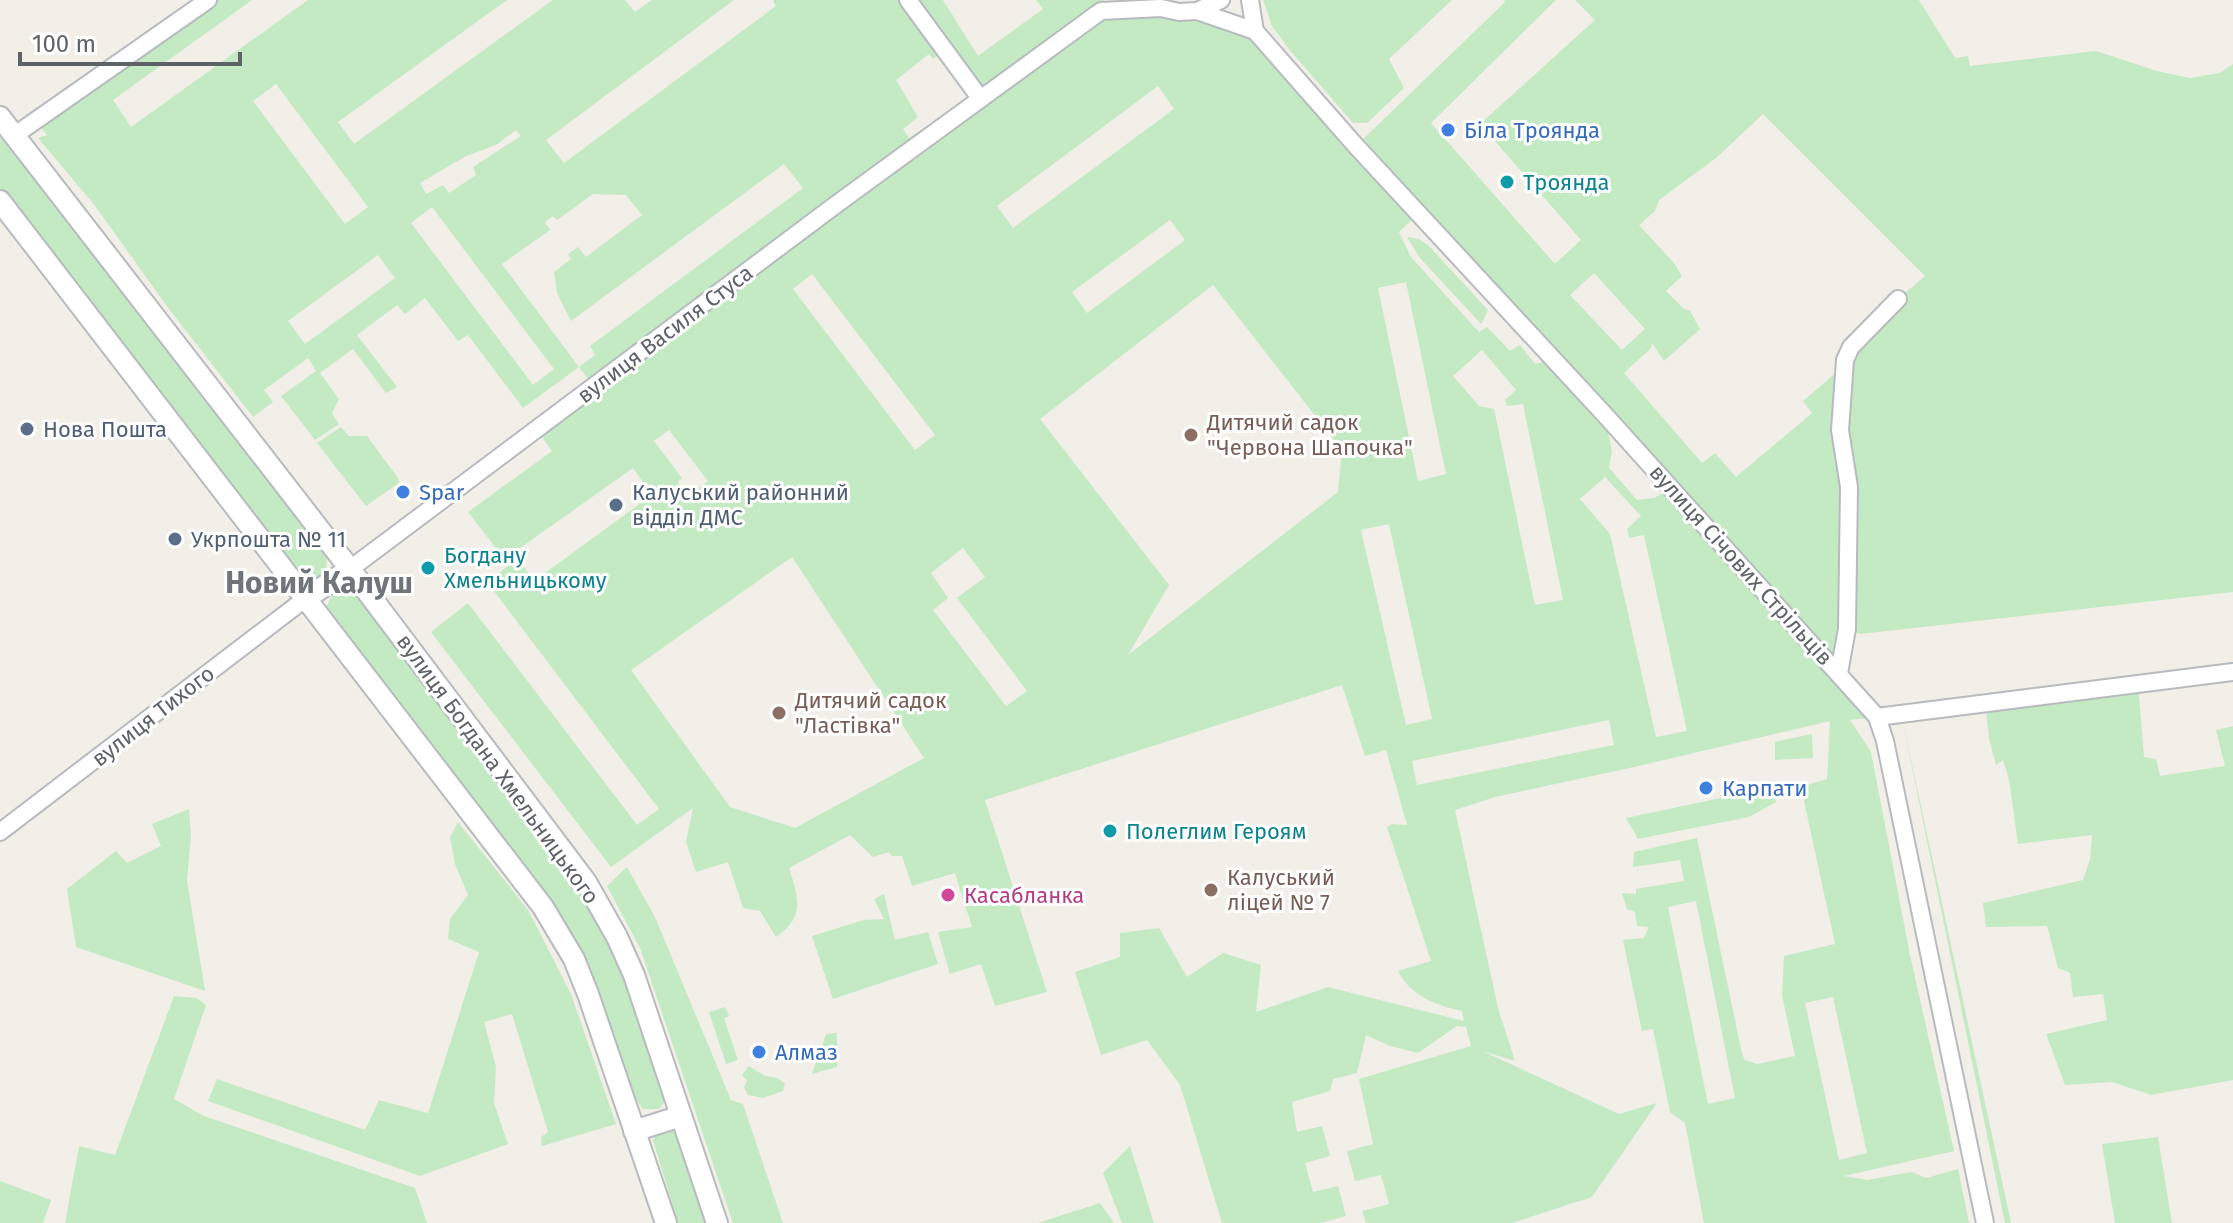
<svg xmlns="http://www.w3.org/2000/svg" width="2233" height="1223" font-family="'Fira Sans',sans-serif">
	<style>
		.green { fill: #c4eac3; fill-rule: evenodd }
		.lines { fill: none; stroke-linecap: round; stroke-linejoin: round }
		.minor-casing { stroke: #b7babe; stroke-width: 20 }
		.tertiary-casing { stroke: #b7babe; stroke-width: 24 }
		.minor { stroke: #fff; stroke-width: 16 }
		.tertiary { stroke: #fff; stroke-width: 20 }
		.shop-dot { fill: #3f7fe0; stroke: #fff; stroke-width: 3 }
		.culture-dot { fill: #0f9aa8; stroke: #fff; stroke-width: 3 }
		.service-dot { fill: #5c6f8a; stroke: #fff; stroke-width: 3 }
		.education-dot { fill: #8d6e63; stroke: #fff; stroke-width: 3 }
		.hotel-dot { fill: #d1479c; stroke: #fff; stroke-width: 3 }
		.labels { text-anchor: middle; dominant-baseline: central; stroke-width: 6; stroke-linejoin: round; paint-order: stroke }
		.shop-label { font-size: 22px; fill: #366cbe; stroke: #fff; text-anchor: start }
		.culture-label { font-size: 22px; fill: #0d838f; stroke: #fff; text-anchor: start }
		.street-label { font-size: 22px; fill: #5e6368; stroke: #fff }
		.education-label { font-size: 22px; fill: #785e54; stroke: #fff; text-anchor: start }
		.service-label { font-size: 22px; fill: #4e5e75; stroke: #fff; text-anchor: start }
		.hotel-label { font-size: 22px; fill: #b23c85; stroke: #fff; text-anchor: start }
		.district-label { font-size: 30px; font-weight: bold; fill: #6f757b; stroke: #fff }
	</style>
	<rect width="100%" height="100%" fill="#f1efe7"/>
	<g class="green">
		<path d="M210 0H252L113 100 131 127 308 0H507L338 122 354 144 553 0H625L635 12 652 0H734L546 140 564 163 776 6 773 0H943L978 56 1043 9 1036 0H1104L1101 10 1161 8 1255 31 1357 145 1505 2 1504 0H1556L1431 123 1555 264 1581 240 1480 124 1595 20 1575 0H1919L1955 58 1968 56 1970 66 2096 51 2157 71 2190 78 2220 73 2233 64V592L1860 634 1848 629 1839 673 1877 717 1850 720 1871 752 1910 955 1954 1151 1844 1176 1867 1180 1912 1172 1926 1178 1958 1169 1969 1223H1704L1685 1123 1670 1112 1653 1029 1642 1031 1623 940 1644 938 1649 927 1637 926 1635 912 1627 909 1622 893 1636 894V889L1684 881 1680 860 1633 867 1634 852 1697 838 1742 1054 1745 1060 1757 1064 1795 1056 1782 995 1784 956 1835 944 1801 787 1827 779 1830 721 1634 767 1495 797 1455 810 1498 1008 1515 1061 1482 1051 1619 1114 1657 1103 1592 1197 1512 1223H1366L1362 1211 1389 1204 1381 1175 1355 1181 1347 1151 1373 1144 1359 1079 1471 1046 1466 1027 1457 1026 1418 1053 1390 1046 1366 1035 1357 1073 1333 1079 1330 1091 1292 1102 1297 1132 1322 1126 1330 1156 1305 1163 1313 1192 1338 1186 1346 1216 1321 1223H1222L1180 1085 1147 1040 1101 1055 1075 972 1120 957V933L1159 928 1187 977 1223 953 1261 965 1256 1012 1328 987 1464 1021 1462 1011C1435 1005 1411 996 1398 971L1431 961 1387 827 1392 824 1407 825 1386 750 1365 756 1342 685 985 800 1047 992 995 1006 981 964 950 974 938 932 972 927 955 873 912 886 902 856H892L889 852 873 857 850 835 789 868C799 899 805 917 776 937L760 911 743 908 728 862 696 872 686 842 693 808 611 867 431 632 468 603 637 825 659 809 487 582 509 565 468 512 552 451 537 430 594 387 579 367 523 408 468 335 458 341 425 298 405 314 397 305 357 335 397 387 386 393 353 349 320 373 339 399 332 413 339 424 315 440 281 396 316 371 308 358 264 390 273 402 253 417 166 305 96 207 38 138 47 135 35 120ZM944 50 975 103 929 136 923 129 909 138 903 129 918 117 896 80 929 54 933 59ZM276 84 368 207 345 224 253 101ZM1158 86 1174 109 1013 228 997 206ZM1763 114 1925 276 1898 299 1838 371 1803 401 1812 413 1736 477 1715 453 1702 463 1624 373 1651 348 1652 343 1664 361 1700 329 1690 311 1684 309 1666 291 1682 276 1674 263 1639 225 1655 211 1659 200 1716 158ZM516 130 521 136 473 167 476 175 449 193 443 185 426 194 420 183 466 156 496 145ZM784 164 803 188 590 346 595 355 579 367 502 264 550 230 545 222 553 216 557 220 593 194 626 195 642 215 586 257 578 247 568 254 571 259 554 272 557 293 571 321ZM432 207 554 369 533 385 411 223ZM1418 214 1552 359 1535 364 1520 345 1510 351 1487 327 1479 332 1411 257 1399 232ZM1170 220 1185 240 1087 313 1072 292ZM378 255 395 278 305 344 288 321ZM1594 273 1645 329 1622 350 1570 295ZM812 274 935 435 915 450 793 289ZM1406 282 1446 474 1418 481 1378 288ZM1213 285 1342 450 1338 492 1128 655 1169 585 1040 419ZM1482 350 1516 390 1505 400 1507 406 1523 404 1563 600 1535 605 1494 409 1479 406 1453 376ZM1605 418 1671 489 1654 498 1637 500 1609 468 1612 451ZM669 430 708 481 688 496 678 482 682 478 654 441ZM633 468 652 495 534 581 513 553ZM1605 477 1641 516 1627 529 1629 538 1644 535 1687 731 1656 737 1610 534 1580 499ZM1389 524 1432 719 1406 725 1361 530ZM963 548 985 577 957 598 1027 691 1006 706 933 610 948 598 931 573ZM792 557 924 758 795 828 730 807 631 670ZM1609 720 1614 745 1417 785 1412 761ZM1696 901 1735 1098 1708 1104 1668 907ZM1833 997 1867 1153 1839 1160 1805 1003Z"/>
		<path d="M1263 0H1452L1389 59 1404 88 1367 123H1353L1288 48 1272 26Z"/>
		<path d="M0 135 327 557 326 571 316 578 300 577 0 191Z"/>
		<path d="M1407 237 1419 239 1430 247 1488 310 1481 324 1420 258Z"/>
		<path d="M341 427 349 436H367L398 478 399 483 366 506 317 443Z"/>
		<path d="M352 588 576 885C616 949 639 1018 664 1090L665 1101 659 1109H643L636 1100 586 961 552 903 327 607C329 595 340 587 352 588Z"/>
		<path d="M2138 684 2144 757 2156 759 2160 776 2225 766 2216 730 2233 726V1080L2151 1095 2112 1082 2065 1085 2046 1034 2107 1020 2103 994 2073 997 2070 973 2058 968 2047 926 1986 927 1983 903 2083 880 2090 859 2092 835 2018 844 2009 779 2003 760 1996 765 1989 738 1986 711Z"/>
		<path d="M1902 718 2011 1223H2005Z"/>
		<path d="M1812 734 1813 758 1775 760V742Z"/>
		<path d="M1773 787 1776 802 1749 817 1638 839 1626 818Z"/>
		<path d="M189 809 191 836 187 880 205 991 76 947 67 889 116 851 127 863 161 846 152 824Z"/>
		<path d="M458 822 528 910 571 994 616 1124 542 1146 541 1137 548 1132 512 1014 484 1022 496 1067 494 1103 508 1144 420 1176 208 1101 217 1079 365 1130 379 1100 428 1113 479 952 448 939 450 919 468 895 455 864 450 837Z"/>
		<path d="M627 867 655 917 731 1100 743 1104 783 1223H733L640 948 607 886Z"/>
		<path d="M884 894 895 940 928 932 938 964 833 999 812 936 864 920 884 919 874 899Z"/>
		<path d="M174 996 197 998 206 1005 174 1099 204 1116 415 1188 427 1223H65L79 1146 115 1155Z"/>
		<path d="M725 1007 729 1016 724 1018 738 1060 726 1064 709 1012Z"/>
		<path d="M837 1033V1067L812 1074 826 1034Z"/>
		<path d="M749 1066 765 1076 778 1078 785 1084 783 1091 763 1098 748 1095 744 1087 747 1081 742 1075Z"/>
		<path d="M669 1128 678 1135 709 1223H678L653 1140 659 1131Z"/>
		<path d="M2158 1137 2172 1223H2115L2102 1144Z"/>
		<path d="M1130 1146 1154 1223H1122L1103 1173Z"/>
		<path d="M0 1181 51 1200 43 1223H0Z"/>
		<path d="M1100 1203 1114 1223H1038Z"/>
	</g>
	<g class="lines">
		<g class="minor-casing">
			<g id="minor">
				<path d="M908 0 980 98"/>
				<path d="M1250 0 1255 31"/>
				<path d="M1197 11 1255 31 1356 146 1605 415 1877 717 1885 741 1985 1223"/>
				<path d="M15 135 208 0"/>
				<path d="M350 569 834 206 1101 11 1161 8 1179 12 1197 11 1221 0"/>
				<path d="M1839 673 1847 629 1849 487 1840 430 1845 360 1851 347 1898 299"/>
				<path d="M1877 717 2233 672"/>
				<path d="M0 832 305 599"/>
			</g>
		</g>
		<g class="tertiary-casing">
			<g id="tertiary">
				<path d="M0 117 350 569 586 882 617 937 634 975 717 1223"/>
				<path d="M0 201 543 907 574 959 588 994 666 1223"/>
				<path d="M305 599 350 569"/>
				<path d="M634 1131 681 1116"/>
			</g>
		</g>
		<use href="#minor" class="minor"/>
		<use href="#tertiary" class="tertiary"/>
	</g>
	<g class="shop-dot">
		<circle cx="1448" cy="130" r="8"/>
		<circle cx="403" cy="492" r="8"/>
		<circle cx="1706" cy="788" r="8"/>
		<circle cx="759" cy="1052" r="8"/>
	</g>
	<g class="culture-dot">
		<circle cx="1507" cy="182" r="8"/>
		<circle cx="428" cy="568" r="8"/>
		<circle cx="1110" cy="831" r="8"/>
	</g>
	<g class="service-dot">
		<circle cx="27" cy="429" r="8"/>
		<circle cx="616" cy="505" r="8"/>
		<circle cx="175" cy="539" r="8"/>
	</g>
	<g class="education-dot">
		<circle cx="1191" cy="435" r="8"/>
		<circle cx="779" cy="713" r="8"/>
		<circle cx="1211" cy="890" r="8"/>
	</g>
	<circle class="hotel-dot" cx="948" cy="895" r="8"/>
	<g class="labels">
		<g class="shop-label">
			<text x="1464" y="130">Біла Троянда</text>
			<text x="419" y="492">Spar</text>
			<text x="1722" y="788">Карпати</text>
			<text x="775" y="1052">Алмаз</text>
		</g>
		<g class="culture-label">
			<text x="1523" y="182">Троянда</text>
			<text x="444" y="555">Богдану<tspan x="444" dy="25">Хмельницькому</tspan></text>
			<text x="1126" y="831">Полеглим Героям</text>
		</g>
		<g class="street-label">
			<text transform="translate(665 334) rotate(-37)">вулиця Василя Стуса</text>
			<text transform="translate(1741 565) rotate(48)">вулиця Січових Стрільців</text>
			<text transform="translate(153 716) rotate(-38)">вулиця Тихого</text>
			<text transform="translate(498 769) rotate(54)">вулиця Богдана Хмельницького</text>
		</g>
		<g class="education-label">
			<text x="1207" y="422">Дитячий садок<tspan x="1207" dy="25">"Червона Шапочка"</tspan></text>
			<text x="795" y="700">Дитячий садок<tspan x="795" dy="25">"Ластівка"</tspan></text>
			<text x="1227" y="877">Калуський<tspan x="1227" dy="25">ліцей № 7</tspan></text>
		</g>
		<g class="service-label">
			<text x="43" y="429">Нова Пошта</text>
			<text x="632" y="492">Калуський районний<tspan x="632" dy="25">відділ ДМС</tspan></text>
			<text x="191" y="539">Укрпошта № 11</text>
		</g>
		<g class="hotel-label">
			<text x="964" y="895">Касабланка</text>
		</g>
		<g class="district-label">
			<text x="319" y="583">Новий Калуш</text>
		</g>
	</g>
	<path d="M20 52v12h220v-12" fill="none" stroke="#5e6368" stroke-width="4"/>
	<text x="32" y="52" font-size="24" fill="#5e6368" stroke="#ffffff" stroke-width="6" paint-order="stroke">100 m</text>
</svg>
